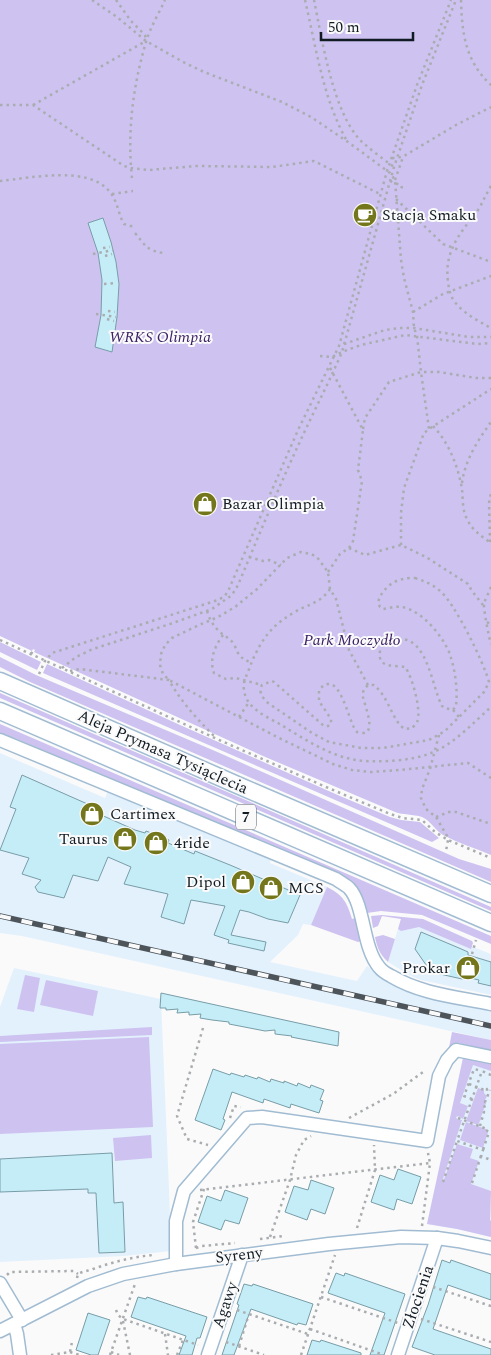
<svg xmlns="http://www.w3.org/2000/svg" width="491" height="1355" font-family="Spectral,serif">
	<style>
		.built { fill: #e3f1fd }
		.green { fill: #cec2f1 }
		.building { fill: #c5edf8; stroke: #789da7 }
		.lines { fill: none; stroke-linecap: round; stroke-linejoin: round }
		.minor-casing { stroke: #a1bcd2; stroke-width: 15 }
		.major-casing { stroke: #a1bcd2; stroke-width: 19 }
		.path { stroke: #aaadb0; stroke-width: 2.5; stroke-dasharray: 2.5 4; stroke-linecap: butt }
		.minor { stroke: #fff; stroke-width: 12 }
		.major { stroke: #fff; stroke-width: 16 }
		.rail-casing { stroke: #4d555b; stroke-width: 5.5 }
		.rail { stroke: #fafafa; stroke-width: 4; stroke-dasharray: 11; stroke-linecap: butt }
		.labels { text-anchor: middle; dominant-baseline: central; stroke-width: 4; stroke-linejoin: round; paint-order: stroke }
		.shield { fill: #fafafa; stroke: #575e64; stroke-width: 1 }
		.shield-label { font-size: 15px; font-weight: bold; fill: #111b23 }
		.poi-label { font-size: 16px; fill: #111b23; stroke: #fafafa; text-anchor: start }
		.park-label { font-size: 16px; font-style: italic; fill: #3b2166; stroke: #fafafa }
		.street-label { font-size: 16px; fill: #111b23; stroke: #fafafa }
	</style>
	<rect width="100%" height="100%" fill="#fafafa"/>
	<g class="built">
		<path d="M0 753 105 798 108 791 271 859 270 863 327 887 311 925 303 924 298 935 270 962 357 981 367 966 395 984 491 1010V1040L22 936 0 933Z"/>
		<path d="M401 919 491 954V995L421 980 411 976 388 962Z"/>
		<path d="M14 968 161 999 169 1189 171 1251 124 1256 0 1262V1007Z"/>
		<path d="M463 1058 491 1064V1237L457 1229 427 1224Z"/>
	</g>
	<g class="green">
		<path d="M0 0H491V855C475 848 458 843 443 835 435 830 431 821 422 817 413 814 403 815 395 812L263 756 34 652 35 650 33 649 32 651 0 636Z"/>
		<path d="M0 642 41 662 37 670 0 652Z"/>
		<path d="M0 657 36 675 215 751 459 859 491 869V882L30 682 0 667Z"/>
		<path d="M47 664 180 725 340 796 390 817 401 820 420 822 439 838 432 842 43 673Z"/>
		<path d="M0 693 491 907V911L0 698Z"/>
		<path d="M0 724 491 936V944L422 915 381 911 367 913 364 903 360 895 209 821 17 739 0 733Z"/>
		<path d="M327 887C343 895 347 902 352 919L355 918 361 941 358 942 311 925Z"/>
		<path d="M382 915 423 919 472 941 473 943 471 949 419 927 401 931 398 929 401 919 382 916 378 926 373 928 371 916Z"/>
		<path d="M383 935 395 939 388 962C380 955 377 947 375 937Z"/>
		<path d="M25 975 40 978 34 1012 17 1009Z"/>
		<path d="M46 980 98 991 93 1016 40 1005Z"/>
		<path d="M152 1027V1035L0 1042V1036Z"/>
		<path d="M452 1032 491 1040V1051L457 1043 448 1053Z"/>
		<path d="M149 1037 153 1127 0 1134V1044Z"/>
		<path d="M463 1058 491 1064V1071L473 1065 460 1103 468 1106 463 1119 458 1116 456 1117 457 1119 462 1120 442 1182H443L457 1144 473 1149 470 1158 479 1161 471 1184 491 1191 490 1220 491 1221V1237L457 1229 427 1224Z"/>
		<path d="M478 1088 484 1090V1093L487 1096 484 1102 486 1103 481 1117H482L478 1125 466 1121Z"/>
		<path d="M466 1122 486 1129V1132H488L483 1148 460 1140Z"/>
		<path d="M151 1135 152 1158 115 1161 113 1138Z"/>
	</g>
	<g class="building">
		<path d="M361 207 373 211 370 222 358 218Z"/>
		<path d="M103 218 111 242 116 262 119 284 117 317 112 352 95 347 101 315 102 280 98 253 88 223Z"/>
		<path d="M22 775 101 810 99 814 135 830 145 833 146 831 169 840 168 843 194 854 195 851 230 865 300 895 288 923 268 919 249 912 240 910 231 935 266 942 264 951 228 943 229 940 214 935 225 906 191 900 184 924 161 917 168 894 124 884 131 867 108 857 98 881 73 875 64 898 38 892 35 887 41 880 22 874 29 858 0 850 16 809 10 807Z"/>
		<path d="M421 932 459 948 468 952V955L491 962V986L478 983 479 980 466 977 462 979 431 972 415 949Z"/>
		<path d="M161 993 339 1032 338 1046 291 1037 292 1036 275 1034V1030L265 1031 229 1024V1022L212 1020 200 1018 201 1014 189 1015V1012L177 1013 178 1009 166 1010V1008H160Z"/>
		<path d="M213 1069 230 1075 231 1073 244 1077 245 1075 257 1079 258 1077 270 1082 271 1079 284 1083V1081L297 1086 298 1083 310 1088 311 1085 324 1090 320 1100 323 1101 319 1113 291 1104 290 1108 264 1099 263 1103 232 1092 223 1119 225 1120 221 1130 195 1120Z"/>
		<path d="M112 1153 114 1203 123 1202 125 1252 99 1253 96 1193H88V1189L0 1192V1159Z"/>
		<path d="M398 1169 421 1177 412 1204 397 1199 394 1210 371 1202 380 1175 394 1180Z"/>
		<path d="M311 1180 334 1188 325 1214 311 1209 307 1220 285 1212 294 1186 308 1190Z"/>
		<path d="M225 1190 248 1198 239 1224 225 1220 221 1230 198 1222 207 1196 221 1201Z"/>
		<path d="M442 1260 450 1263 451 1260 491 1274V1300L448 1285 433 1329 491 1349V1355H435L412 1347 428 1305Z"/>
		<path d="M336 1273 344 1276 345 1273 405 1294 384 1355H370L385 1313 328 1293Z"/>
		<path d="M244 1284 252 1286 253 1284 313 1304 306 1325 298 1323 297 1325 251 1309 234 1355H222L239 1305 237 1304Z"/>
		<path d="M138 1297 146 1299 147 1297 207 1317 200 1338H197L192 1355H179L186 1336 131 1317Z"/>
		<path d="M88 1313 110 1320 98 1355H91L76 1350Z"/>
		<path d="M312 1340 320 1342 321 1340 361 1353V1355H307Z"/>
	</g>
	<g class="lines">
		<g class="minor-casing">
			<g id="minor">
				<path d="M0 740 336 879C340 882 346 885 349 888 365 905 362 947 379 967 382 971 387 974 391 976 421 994 457 997 491 1004"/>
				<path d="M176 1264V1221L184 1191 247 1118 262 1117 427 1141 439 1076 447 1060 456 1050 491 1057"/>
				<path d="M0 1283 22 1320"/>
				<path d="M14 1324 17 1334 20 1355"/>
				<path d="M0 1331 88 1286 123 1274 176 1264 329 1244 401 1237 437 1238 458 1241 491 1248"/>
				<path d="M208 1355 242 1255"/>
				<path d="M398 1355 437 1238"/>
			</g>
		</g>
		<g class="major-casing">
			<g id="major">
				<path d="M0 681 242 787 491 894"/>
				<path d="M0 711 491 923"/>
			</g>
		</g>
		<g class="path">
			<path d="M92 0 117 17 146 41 185 63 204 72 282 102 311 117 348 142 390 173 395 180 401 260 404 278 413 312 414 328 417 336 421 372 429 429"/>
			<path d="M116 0 131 21 145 35 146 39"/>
			<path d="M305 0C316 47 323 99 347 141"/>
			<path d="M314 0C322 39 333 113 361 141 371 150 383 159 394 167"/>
			<path d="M461 0C462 33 465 61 491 85"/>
			<path d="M0 105H33L124 166 131 168 149 170 196 166 272 167 314 161 380 194"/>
			<path d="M33 105 146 41"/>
			<path d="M392 158H397L404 156 456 125 491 107"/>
			<path d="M132 178C127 132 133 86 146 42 150 28 159 13 165 0"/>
			<path d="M395 180 403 157"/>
			<path d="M0 181C31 178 89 165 110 192 118 202 118 214 124 224L130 226H135"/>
			<path d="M390 181 402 186 401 190"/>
			<path d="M491 186C486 194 483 202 478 210 460 234 444 250 448 282 449 289 450 295 454 301 463 313 478 321 491 328"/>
			<path d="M112 194 133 191"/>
			<path d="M396 199 443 244 491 262"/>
			<path d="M135 233C145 245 146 250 163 253"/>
			<path d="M103 248 110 247"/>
			<path d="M93 254 113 250"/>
			<path d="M105 256 112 254"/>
			<path d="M104 284 115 283"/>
			<path d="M108 311 115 312"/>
			<path d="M413 312 443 294 491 276"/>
			<path d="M96 314 116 317"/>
			<path d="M107 319 114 321"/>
			<path d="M344 344 385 330 400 328H414L469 337H491"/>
			<path d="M320 356 332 357 342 352 361 345 405 335 477 344 491 343"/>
			<path d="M433 426C449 443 458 466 462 489 463 498 462 510 467 519 472 530 481 536 491 543"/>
			<path d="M363 429 365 418 389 382 421 372H439L476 378H491"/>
			<path d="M462 483C465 460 478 440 491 422"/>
			<path d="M490 542 489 503 491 493"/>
			<path d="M401 545V513L404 488 424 433 429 429 491 389"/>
			<path d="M349 548 365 555 401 545 426 557 468 584 472 591 483 605"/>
			<path d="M249 557 263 561 269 560 281 565"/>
			<path d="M328 572 340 554 349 548 353 541 362 481 358 470 363 430 329 366"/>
			<path d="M415 578C424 581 432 584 439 590 454 601 484 663 489 682L484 692 445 731 429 740 383 748H361L329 742 312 733 268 703C263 698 258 693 262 685L272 681 274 682 324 726H328L331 724V719L319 701V690C339 666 348 720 355 729 356 732 358 733 361 733 378 735 364 704 363 697 363 694 363 691 364 689L368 685H374C389 697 393 723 405 729L412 728C413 727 416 724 417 722 422 711 412 676 405 667 395 665 377 669 380 651 381 646 386 642 390 640 394 638 398 638 402 639 428 641 432 687 442 706L445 708 453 710 456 706C458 689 455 668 449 652 442 635 421 610 402 607 396 606 389 608 383 609L380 607 378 603C380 592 391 581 403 579 406 578 411 578 415 578Z"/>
			<path d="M491 587C489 592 486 598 484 603 483 607 489 638 491 644"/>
			<path d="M330 589C321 603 306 605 293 613 270 627 263 638 252 661 250 668 246 675 244 683 243 690 245 698 250 704 257 712 268 718 278 723 303 738 327 755 356 760 377 763 412 761 431 753 453 745 474 722 491 707"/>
			<path d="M207 611C210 621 215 629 225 636 228 638 231 640 234 644 235 646 236 649 237 651 240 658 245 660 252 663"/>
			<path d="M487 622 491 625"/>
			<path d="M223 635C215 646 209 659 214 673L226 679 236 678 262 685"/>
			<path d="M0 640 217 739 326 787 390 814 403 818 422 820 435 832 448 840 491 858"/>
			<path d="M31 654 34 649"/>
			<path d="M62 668 76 657 93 649 170 624 212 609 232 595 238 585C259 535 280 484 303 435 316 407 330 380 342 352L394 167 422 85 456 0"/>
			<path d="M70 671 80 669 169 680C181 702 198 720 216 738"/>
			<path d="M39 674 45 661 52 653 218 600 225 596 229 589 298 430 339 346 387 171 417 85 451 0"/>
			<path d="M368 685 349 650 336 599 330 589 328 572 317 557 311 554 301 552 287 558 257 589 235 607 218 617 199 625 172 638 165 645 161 654 160 665 163 674 169 680 277 737 333 764 352 770 371 772 400 770 468 763 491 778"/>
			<path d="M453 710 459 717"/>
			<path d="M239 717 249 702"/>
			<path d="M439 735 430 769 422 789 421 798 426 809 436 817 447 836 448 840 446 851"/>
			<path d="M436 817 449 812H456L491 824"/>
			<path d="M472 954 476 940"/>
			<path d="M203 1028 177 1116 187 1139 208 1145"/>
			<path d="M491 1075 482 1071 457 1141 483 1150 481 1156 491 1160"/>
			<path d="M469 1084 487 1091V1089L490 1090"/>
			<path d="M472 1099 464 1096 474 1069 482 1071"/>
			<path d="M230 1118 234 1106 241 1107"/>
			<path d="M349 1118 393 1094 423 1072"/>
			<path d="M458 1118 487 1129 486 1130 489 1132 483 1150"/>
			<path d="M480 1126 484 1112 483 1111 486 1102H485L490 1090"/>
			<path d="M443 1182 457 1141"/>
			<path d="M472 1183 481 1156"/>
			<path d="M200 1190 430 1163"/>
			<path d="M422 1226 430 1163 428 1153"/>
			<path d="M357 1228 375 1170 374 1145"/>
			<path d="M270 1237 290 1180 296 1155 304 1140 311 1136"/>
			<path d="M260 1239 284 1236"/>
			<path d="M196 1248 202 1246 235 1243"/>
			<path d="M196 1248 193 1222 204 1189"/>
			<path d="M7 1275 10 1272 74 1271 78 1274"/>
			<path d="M77 1278 78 1274C83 1271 88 1271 93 1269 113 1262 132 1257 153 1255"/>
			<path d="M433 1287 491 1306"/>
			<path d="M321 1297 398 1323"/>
			<path d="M116 1310 118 1315 123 1319 198 1345"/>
			<path d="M237 1310 308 1334"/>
			<path d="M421 1319 491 1342"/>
			<path d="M123 1321 130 1355"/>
			<path d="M310 1329 384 1355"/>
			<path d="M165 1334 168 1355"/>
			<path d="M226 1342 264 1355"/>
			<path d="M239 1346 249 1314"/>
			<path d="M70 1352 80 1355"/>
			<path d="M111 1352 119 1355"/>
			<path d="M51 1355 70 1352 72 1342"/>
			<path d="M110 1355 135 1284"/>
			<path d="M177 1355 183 1340"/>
			<path d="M301 1355 335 1255"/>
		</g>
		<use href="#minor" class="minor"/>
		<use href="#major" class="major"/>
		<g class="rail-casing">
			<path id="rail" d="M0 916 491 1026"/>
		</g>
		<use href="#rail" class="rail"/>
	</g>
	<defs>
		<g id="cafe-disc" transform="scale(1.25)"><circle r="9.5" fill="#74761c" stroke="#fafafa"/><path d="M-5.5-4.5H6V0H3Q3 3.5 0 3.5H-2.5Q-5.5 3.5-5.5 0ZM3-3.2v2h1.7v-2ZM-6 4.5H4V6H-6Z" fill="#fff"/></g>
		<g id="shop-disc" transform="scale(1.25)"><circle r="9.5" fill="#74761c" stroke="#fafafa"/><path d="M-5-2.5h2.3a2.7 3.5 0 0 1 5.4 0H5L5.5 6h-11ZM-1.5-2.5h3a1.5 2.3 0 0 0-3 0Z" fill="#fff"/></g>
	</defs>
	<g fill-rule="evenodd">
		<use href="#cafe-disc" x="365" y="215"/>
		<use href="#shop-disc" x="205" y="504"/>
		<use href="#shop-disc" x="92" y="814"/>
		<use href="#shop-disc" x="125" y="839"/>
		<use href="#shop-disc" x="156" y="843"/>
		<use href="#shop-disc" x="243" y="882"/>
		<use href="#shop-disc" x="271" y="888"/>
		<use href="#shop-disc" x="468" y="968"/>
	</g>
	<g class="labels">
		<rect class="shield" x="236" y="804.5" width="20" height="25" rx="4"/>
		<g class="shield-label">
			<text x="246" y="817">7</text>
		</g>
		<g class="poi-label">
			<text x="382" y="215">Stacja Smaku</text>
			<text x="222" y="504">Bazar Olimpia</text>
			<text x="110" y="814">Cartimex</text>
			<text x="108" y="839" text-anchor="end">Taurus</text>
			<text x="174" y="843">4ride</text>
			<text x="226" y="882" text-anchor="end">Dipol</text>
			<text x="288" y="888">MCS</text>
			<text x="450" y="968" text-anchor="end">Prokar</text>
		</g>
		<g class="park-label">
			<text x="160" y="337">WRKS Olimpia</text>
			<text x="352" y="640">Park Moczydło</text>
		</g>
		<g class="street-label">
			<text transform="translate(163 752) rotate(24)">Aleja Prymasa Tysiąclecia</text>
			<text transform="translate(239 1255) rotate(-7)">Syreny</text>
			<text transform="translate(418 1297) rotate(-71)">Złocienia</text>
			<text transform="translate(225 1305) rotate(-71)">Agawy</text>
		</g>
	</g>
	<path d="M321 32v8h92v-8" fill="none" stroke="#111b23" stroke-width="2.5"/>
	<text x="328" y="32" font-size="15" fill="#111b23" stroke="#fafafa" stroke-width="4" paint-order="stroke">50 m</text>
</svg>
